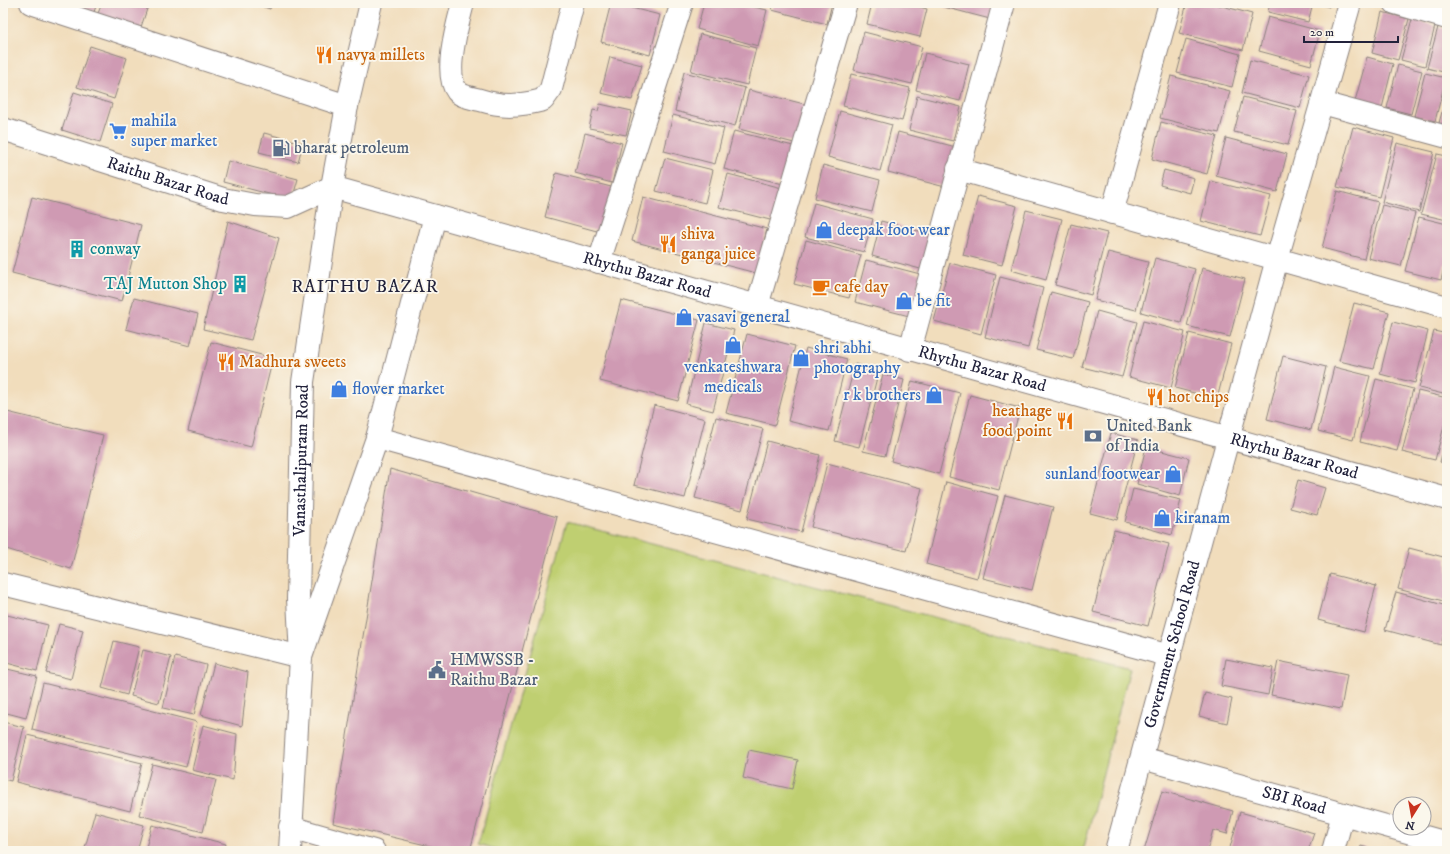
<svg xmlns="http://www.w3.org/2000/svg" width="1450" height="854" font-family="'IM FELL DW Pica',serif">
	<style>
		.green { fill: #bfcf71; stroke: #707856 }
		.building { fill: #cf9ab3 }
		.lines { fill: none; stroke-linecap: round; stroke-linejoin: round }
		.minor-casing { stroke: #8a807c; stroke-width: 24 }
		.tertiary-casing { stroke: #8a807c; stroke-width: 24 }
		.minor { stroke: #fff; stroke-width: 22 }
		.tertiary { stroke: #fff; stroke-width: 22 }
		.labels { text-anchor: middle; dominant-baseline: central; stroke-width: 3.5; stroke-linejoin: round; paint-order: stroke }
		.food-label { font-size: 17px; fill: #c56008; stroke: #fbf7ec; text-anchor: start }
		.shop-label { font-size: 17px; fill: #366cbe; stroke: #fbf7ec; text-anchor: start }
		.service-label { font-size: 17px; fill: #4e5e75; stroke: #fbf7ec; text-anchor: start }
		.street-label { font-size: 17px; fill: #22223b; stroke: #fbf7ec }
		.culture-label { font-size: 17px; fill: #0d838f; stroke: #fbf7ec; text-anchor: start }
		.neighbourhood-label { font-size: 18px; letter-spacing: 1px; fill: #22223b; stroke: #fbf7ec }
	</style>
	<rect width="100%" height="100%" fill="#fbf7ec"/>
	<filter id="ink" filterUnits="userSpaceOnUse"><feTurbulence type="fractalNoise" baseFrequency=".025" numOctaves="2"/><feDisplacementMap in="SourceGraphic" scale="8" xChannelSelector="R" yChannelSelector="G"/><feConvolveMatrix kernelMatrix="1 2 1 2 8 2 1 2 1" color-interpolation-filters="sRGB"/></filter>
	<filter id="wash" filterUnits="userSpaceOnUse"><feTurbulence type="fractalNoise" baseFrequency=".012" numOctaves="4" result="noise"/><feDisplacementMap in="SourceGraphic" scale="16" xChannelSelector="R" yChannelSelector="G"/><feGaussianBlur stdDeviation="0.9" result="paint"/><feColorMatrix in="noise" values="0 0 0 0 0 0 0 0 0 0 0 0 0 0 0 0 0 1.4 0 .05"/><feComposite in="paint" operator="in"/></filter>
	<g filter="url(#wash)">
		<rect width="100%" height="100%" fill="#f1ddbc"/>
		<path class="green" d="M567 522 1130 668 1083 851H503L478 844Z"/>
		<g id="blocks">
			<g class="building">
				<path d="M67 3H97L94 12Z"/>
				<path d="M102 3H149L140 30 97 16Z"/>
				<path d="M252 3H272L270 9Z"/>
				<path d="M611 3 660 15 650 55 601 42Z"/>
				<path d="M704 3H738L767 10 758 46 697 29Z"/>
				<path d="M774 3H832L827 24 772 10Z"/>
				<path d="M872 3H905L927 9 920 37 867 24Z"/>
				<path d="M945 3H994L990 19 944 7Z"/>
				<path d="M1187 3H1211L1252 14 1243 50 1179 33Z"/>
				<path d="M1270 3H1313L1308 22 1268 12Z"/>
				<path d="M1316 3H1330L1329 7Z"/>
				<path d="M1382 12 1409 19 1398 60 1372 53Z"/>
				<path d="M1268 17 1320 31 1311 65 1259 51Z"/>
				<path d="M1412 19 1435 26 1425 66 1401 60Z"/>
				<path d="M1438 27 1447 29V73L1427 68Z"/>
				<path d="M864 32 922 47 912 84 854 70Z"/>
				<path d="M700 34 756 48 747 85 691 71Z"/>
				<path d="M1186 39 1240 54 1232 87 1177 73Z"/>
				<path d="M90 46 127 58 114 99 77 87Z"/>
				<path d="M925 53 969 64 960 101 916 90Z"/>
				<path d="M610 57 642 65 632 100 601 93Z"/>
				<path d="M1367 57 1393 64 1382 108 1355 101Z"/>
				<path d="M1250 60 1309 75 1300 108 1242 93Z"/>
				<path d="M1398 65 1422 71 1411 114 1387 108Z"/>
				<path d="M684 72 745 88 735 126 675 111Z"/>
				<path d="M1425 73 1446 78 1435 121 1414 116Z"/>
				<path d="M851 74 910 88 902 121 843 106Z"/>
				<path d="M1171 76 1230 91 1219 133 1160 118Z"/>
				<path d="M749 90 808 105 798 144 739 129Z"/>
				<path d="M74 92 112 104 100 142 62 130Z"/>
				<path d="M1447 93V125L1439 123Z"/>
				<path d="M917 96 961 107 953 141 909 130Z"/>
				<path d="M1243 97 1297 111 1288 145 1234 132Z"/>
				<path d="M600 104 632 111 626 135 589 128 593 110 598 111Z"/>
				<path d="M840 111 892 125 880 171 828 157Z"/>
				<path d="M673 115 724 128 715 164 664 151Z"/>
				<path d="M1161 122 1217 136 1207 174 1152 159Z"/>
				<path d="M1353 127 1394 138 1379 197 1337 187Z"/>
				<path d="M734 131 797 147 787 185 724 169Z"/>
				<path d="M898 132 956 147 945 187 888 172Z"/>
				<path d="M264 133 303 143 298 162 259 152Z"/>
				<path d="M585 133 622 143 612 183 575 173Z"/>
				<path d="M1226 138 1287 154 1277 192 1216 176Z"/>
				<path d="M1397 143 1434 152 1419 212 1382 202Z"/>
				<path d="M1437 154 1447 156V220L1421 214Z"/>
				<path d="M665 158 713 170 705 203 656 191Z"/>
				<path d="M228 161 298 179 292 200 223 182Z"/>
				<path d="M823 165 880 180 872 212 815 198Z"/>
				<path d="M1164 170 1194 178 1190 193 1160 185Z"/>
				<path d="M556 173 619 189 608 234 545 217Z"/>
				<path d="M728 174 782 188 774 221 719 207Z"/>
				<path d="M1211 181 1271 196 1260 236 1201 221Z"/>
				<path d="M1337 191 1378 202 1364 259 1322 248Z"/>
				<path d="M978 196 1017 206 1002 265 963 255Z"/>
				<path d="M32 197 141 225 122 301 12 273Z"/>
				<path d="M643 197 767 229 756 273 632 241Z"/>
				<path d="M814 203 873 219 864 252 805 237Z"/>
				<path d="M1382 205 1415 213 1401 266 1368 258Z"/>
				<path d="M1026 210 1062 219 1046 280 1011 270Z"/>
				<path d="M1419 217 1447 224V256L1441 280 1405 271Z"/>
				<path d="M228 221 279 238 251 340 203 329Z"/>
				<path d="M881 221 934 235 924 270 872 256Z"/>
				<path d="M1071 224 1107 233 1091 295 1055 285Z"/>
				<path d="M806 240 861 255 849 298 794 284Z"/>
				<path d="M1108 252 1148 262 1136 310 1095 300Z"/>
				<path d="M1155 258 1195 269 1181 323 1141 312Z"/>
				<path d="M866 260 924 275 913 317 855 302Z"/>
				<path d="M950 263 996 275 981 334 934 321Z"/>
				<path d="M1202 268 1245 279 1230 337 1187 326Z"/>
				<path d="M1000 277 1043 288 1028 348 985 337Z"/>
				<path d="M1051 292 1088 302 1073 359 1036 350Z"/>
				<path d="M134 298 198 314 190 346 126 329Z"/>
				<path d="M621 300 699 320 678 401 600 381Z"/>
				<path d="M1354 303 1389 312 1374 369 1339 361Z"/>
				<path d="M1097 311 1137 322 1122 377 1082 367Z"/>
				<path d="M1143 321 1185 332 1171 388 1129 377Z"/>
				<path d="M1393 322 1428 331 1415 383 1380 374Z"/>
				<path d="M706 323 734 330 713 411 686 404Z"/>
				<path d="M1434 331 1447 334V395L1419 388Z"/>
				<path d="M1189 333 1231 344 1217 399 1175 388Z"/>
				<path d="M747 334 795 346 775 425 726 413Z"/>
				<path d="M211 342 273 358 251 447 188 431Z"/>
				<path d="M806 348 847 359 829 431 788 421Z"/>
				<path d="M1283 356 1326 367 1311 430 1267 419Z"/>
				<path d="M855 364 879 370 859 447 835 441Z"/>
				<path d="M1334 367 1370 376 1353 440 1318 431Z"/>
				<path d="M883 374 904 380 885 456 863 451Z"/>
				<path d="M1376 379 1413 389 1397 451 1360 442Z"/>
				<path d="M912 381 960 393 939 474 891 461Z"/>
				<path d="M1418 391 1447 398V415L1435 460 1402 452Z"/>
				<path d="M970 395 1020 408 999 490 949 477Z"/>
				<path d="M654 405 705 419 685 498 634 485Z"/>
				<path d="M3 411 103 435 71 569 3 548Z"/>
				<path d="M716 417 763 429 742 510 695 498Z"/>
				<path d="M1111 433 1138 440 1117 520 1090 513Z"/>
				<path d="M1447 435V464L1440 462Z"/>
				<path d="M767 441 820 455 801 532 747 519Z"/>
				<path d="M1146 447 1189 458 1180 496 1137 484Z"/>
				<path d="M827 463 922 488 906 551 811 527Z"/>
				<path d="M390 469 557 517 470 851H451L333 823Z"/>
				<path d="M1298 480 1325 488 1317 515 1290 508Z"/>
				<path d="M946 482 998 496 977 578 926 564Z"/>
				<path d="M1133 489 1181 500 1172 535 1125 522Z"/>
				<path d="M1005 495 1053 507 1032 590 983 578Z"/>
				<path d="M1114 530 1169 544 1148 626 1093 612Z"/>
				<path d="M1409 548 1447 558V602L1398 589Z"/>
				<path d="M1330 574 1376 586 1364 632 1318 620Z"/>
				<path d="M1396 592 1447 606V622L1441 645 1385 630Z"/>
				<path d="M3 614 48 625 37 671 3 662Z"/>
				<path d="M59 624 83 630 71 679 46 673Z"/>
				<path d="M114 641 139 647 127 695 102 688Z"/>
				<path d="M143 650 171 657 159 703 131 696Z"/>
				<path d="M175 657 206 665 194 715 163 708Z"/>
				<path d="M1226 659 1273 668 1268 695 1221 686Z"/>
				<path d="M1278 661 1347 675 1341 709 1271 695Z"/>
				<path d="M214 663 248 672 242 726 201 715Z"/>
				<path d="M3 668 37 676 26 718 3 712Z"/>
				<path d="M43 683 197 722 186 767 32 729Z"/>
				<path d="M1205 693 1232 699 1227 723 1199 716Z"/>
				<path d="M3 722 24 727 11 781 3 779Z"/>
				<path d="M203 725 237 734 233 780 192 770Z"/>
				<path d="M27 735 142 763 130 811 16 782Z"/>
				<path d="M749 750 798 760 792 789 743 778Z"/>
				<path d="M152 764 216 780 203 832 139 815Z"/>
				<path d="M1162 791 1233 811 1227 834 1213 830 1207 851H1144Z"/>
				<path d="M95 812 144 825 137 851H84Z"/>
				<path d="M1240 812 1314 833 1308 851H1229Z"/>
				<path d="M152 825 226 844 224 851H145Z"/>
				<path d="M1361 846 1378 851H1359Z"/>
			</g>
		</g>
	</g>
	<g filter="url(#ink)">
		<use href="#blocks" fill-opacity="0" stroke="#8a807c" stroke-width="1"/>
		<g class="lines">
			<g class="minor-casing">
				<g id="minor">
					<path d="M31 3 347 106"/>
					<path d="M463 3C458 23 443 73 457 91 462 97 473 98 480 100 503 107 519 106 543 100L551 89 573 3"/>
					<path d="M1395 3 1447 18"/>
					<path d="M1322 103 1447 137"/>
					<path id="s1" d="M3 129 223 199 255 205 288 207 332 187 1447 499"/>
					<path d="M958 169 1447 307"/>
					<path d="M1112 213 1170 3"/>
					<path d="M599 262 682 3"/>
					<path d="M757 306 846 3"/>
					<path d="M910 350 1004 3"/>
					<path d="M377 438 1170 656"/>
					<path d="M3 584 301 657 377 438 435 216"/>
					<path id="s2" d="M1142 758 1447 843"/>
					<path d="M290 827 374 851"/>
					<path id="s3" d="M1116 851 1277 259 1350 3"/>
					<path d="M1333 851 1343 814"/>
				</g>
			</g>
			<g class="tertiary-casing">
				<g id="tertiary">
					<path id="s4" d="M290 851 301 657 298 599 303 382 332 187 347 106 371 3"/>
				</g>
			</g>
			<use href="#minor" class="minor"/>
			<use href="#tertiary" class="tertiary"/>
		</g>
	</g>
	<defs>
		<g id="restaurant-bare" transform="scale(1.38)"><path d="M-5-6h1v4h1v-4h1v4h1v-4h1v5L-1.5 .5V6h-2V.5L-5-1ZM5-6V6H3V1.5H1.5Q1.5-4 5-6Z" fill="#e8710a" stroke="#fbf7ec" stroke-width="2.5" paint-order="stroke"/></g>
		<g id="supermarket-bare" transform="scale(1.38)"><path d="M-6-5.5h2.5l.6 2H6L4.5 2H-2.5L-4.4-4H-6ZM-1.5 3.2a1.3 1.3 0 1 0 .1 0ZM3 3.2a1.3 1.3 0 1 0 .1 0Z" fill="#3f7fe0" stroke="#fbf7ec" stroke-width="2.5" paint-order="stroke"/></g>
		<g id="fuel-bare" transform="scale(1.38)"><path d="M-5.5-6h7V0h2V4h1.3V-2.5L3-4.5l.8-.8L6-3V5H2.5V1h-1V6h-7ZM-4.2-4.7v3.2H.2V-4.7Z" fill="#5c6f8a" stroke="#fbf7ec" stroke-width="2.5" paint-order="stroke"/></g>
		<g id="shop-bare" transform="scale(1.38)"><path d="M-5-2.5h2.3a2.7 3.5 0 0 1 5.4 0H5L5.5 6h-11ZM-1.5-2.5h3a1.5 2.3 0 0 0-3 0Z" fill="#3f7fe0" stroke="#fbf7ec" stroke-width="2.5" paint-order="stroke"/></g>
		<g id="building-bare" transform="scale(1.38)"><path d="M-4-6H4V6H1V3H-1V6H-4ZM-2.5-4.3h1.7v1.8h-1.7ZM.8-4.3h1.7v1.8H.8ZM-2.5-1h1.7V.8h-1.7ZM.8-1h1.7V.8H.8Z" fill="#0f9aa8" stroke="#fbf7ec" stroke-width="2.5" paint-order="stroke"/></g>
		<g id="cafe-bare" transform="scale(1.38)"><path d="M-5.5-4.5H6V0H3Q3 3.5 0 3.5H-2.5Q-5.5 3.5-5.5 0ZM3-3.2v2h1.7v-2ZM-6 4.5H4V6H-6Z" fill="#e8710a" stroke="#fbf7ec" stroke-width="2.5" paint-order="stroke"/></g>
		<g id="bank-bare" transform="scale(1.38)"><path d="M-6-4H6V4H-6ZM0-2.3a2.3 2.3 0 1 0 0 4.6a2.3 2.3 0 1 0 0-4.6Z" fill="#5c6f8a" stroke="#fbf7ec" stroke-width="2.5" paint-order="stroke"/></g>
		<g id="civic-bare" transform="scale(1.38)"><path d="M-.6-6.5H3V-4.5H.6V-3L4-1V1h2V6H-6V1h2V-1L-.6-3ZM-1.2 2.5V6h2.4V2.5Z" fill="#5c6f8a" stroke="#fbf7ec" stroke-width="2.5" paint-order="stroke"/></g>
	</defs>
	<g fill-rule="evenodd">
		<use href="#restaurant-bare" x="324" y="55"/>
		<use href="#supermarket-bare" x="118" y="131"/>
		<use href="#fuel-bare" x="281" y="148"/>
		<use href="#shop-bare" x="824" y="230"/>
		<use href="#restaurant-bare" x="668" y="244"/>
		<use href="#building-bare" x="77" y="249"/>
		<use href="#building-bare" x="240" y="284"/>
		<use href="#cafe-bare" x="821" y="287"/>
		<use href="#shop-bare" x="904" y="301"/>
		<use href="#shop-bare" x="684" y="317"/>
		<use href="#shop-bare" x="733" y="345"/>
		<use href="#shop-bare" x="801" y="358"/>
		<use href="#restaurant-bare" x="226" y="362"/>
		<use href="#shop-bare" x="339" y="389"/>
		<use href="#shop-bare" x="934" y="395"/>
		<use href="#restaurant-bare" x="1155" y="397"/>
		<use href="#restaurant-bare" x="1065" y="421"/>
		<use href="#bank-bare" x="1093" y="436"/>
		<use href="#shop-bare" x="1173" y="474"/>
		<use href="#shop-bare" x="1162" y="518"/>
		<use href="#civic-bare" x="437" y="670"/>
	</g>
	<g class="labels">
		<g class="food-label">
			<text x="337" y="55">navya millets</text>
			<text x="681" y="234">shiva<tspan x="681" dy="20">ganga juice</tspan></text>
			<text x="834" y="287">cafe day</text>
			<text x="239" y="362">Madhura sweets</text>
			<text x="1168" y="397">hot chips</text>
			<text x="1052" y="411" text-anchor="end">heathage<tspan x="1052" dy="20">food point</tspan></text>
		</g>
		<g class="shop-label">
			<text x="131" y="121">mahila<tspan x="131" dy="20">super market</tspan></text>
			<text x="837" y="230">deepak foot wear</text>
			<text x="917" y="301">be fit</text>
			<text x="697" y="317">vasavi general</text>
			<text x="814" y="348">shri abhi<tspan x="814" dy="20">photography</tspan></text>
			<text x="733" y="367" text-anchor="middle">venkateshwara<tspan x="733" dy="20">medicals</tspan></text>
			<text x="352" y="389">flower market</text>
			<text x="921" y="395" text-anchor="end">r k brothers</text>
			<text x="1160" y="474" text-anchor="end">sunland footwear</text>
			<text x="1175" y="518">kiranam</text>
		</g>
		<g class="service-label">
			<text x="294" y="148">bharat petroleum</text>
			<text x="1106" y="426">United Bank<tspan x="1106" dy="20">of India</tspan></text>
			<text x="450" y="660">HMWSSB -<tspan x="450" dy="20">Raithu Bazar</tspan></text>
		</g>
		<g class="street-label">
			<text stroke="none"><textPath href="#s1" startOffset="173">Raithu Bazar Road</textPath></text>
			<text stroke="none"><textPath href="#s1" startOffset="672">Rhythu Bazar Road</textPath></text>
			<text stroke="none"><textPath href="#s1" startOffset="1020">Rhythu Bazar Road</textPath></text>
			<text stroke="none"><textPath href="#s1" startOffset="1344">Rhythu Bazar Road</textPath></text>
			<text stroke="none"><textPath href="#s4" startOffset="391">Vanasthalipuram Road</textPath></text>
			<text stroke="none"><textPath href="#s3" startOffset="214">Government School Road</textPath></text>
			<text stroke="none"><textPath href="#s2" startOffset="158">SBI Road</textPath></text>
		</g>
		<g class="culture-label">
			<text x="90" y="249">conway</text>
			<text x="227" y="284" text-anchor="end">TAJ Mutton Shop</text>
		</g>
		<g class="neighbourhood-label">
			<text x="365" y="287">RAITHU BAZAR</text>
		</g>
	</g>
	<rect width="1450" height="854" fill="none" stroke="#fbf7ec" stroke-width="16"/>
	<g transform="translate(1412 816) rotate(191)"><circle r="19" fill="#fbf7ec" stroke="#a4a2a5"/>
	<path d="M0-3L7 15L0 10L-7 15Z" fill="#c8321e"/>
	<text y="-6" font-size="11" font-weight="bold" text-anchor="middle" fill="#22223b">N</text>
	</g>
	<path d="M1304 36v6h94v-6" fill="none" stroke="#22223b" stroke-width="2"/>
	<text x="1310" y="36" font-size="12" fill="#22223b" stroke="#fbf7ec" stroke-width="3" paint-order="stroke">20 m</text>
</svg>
